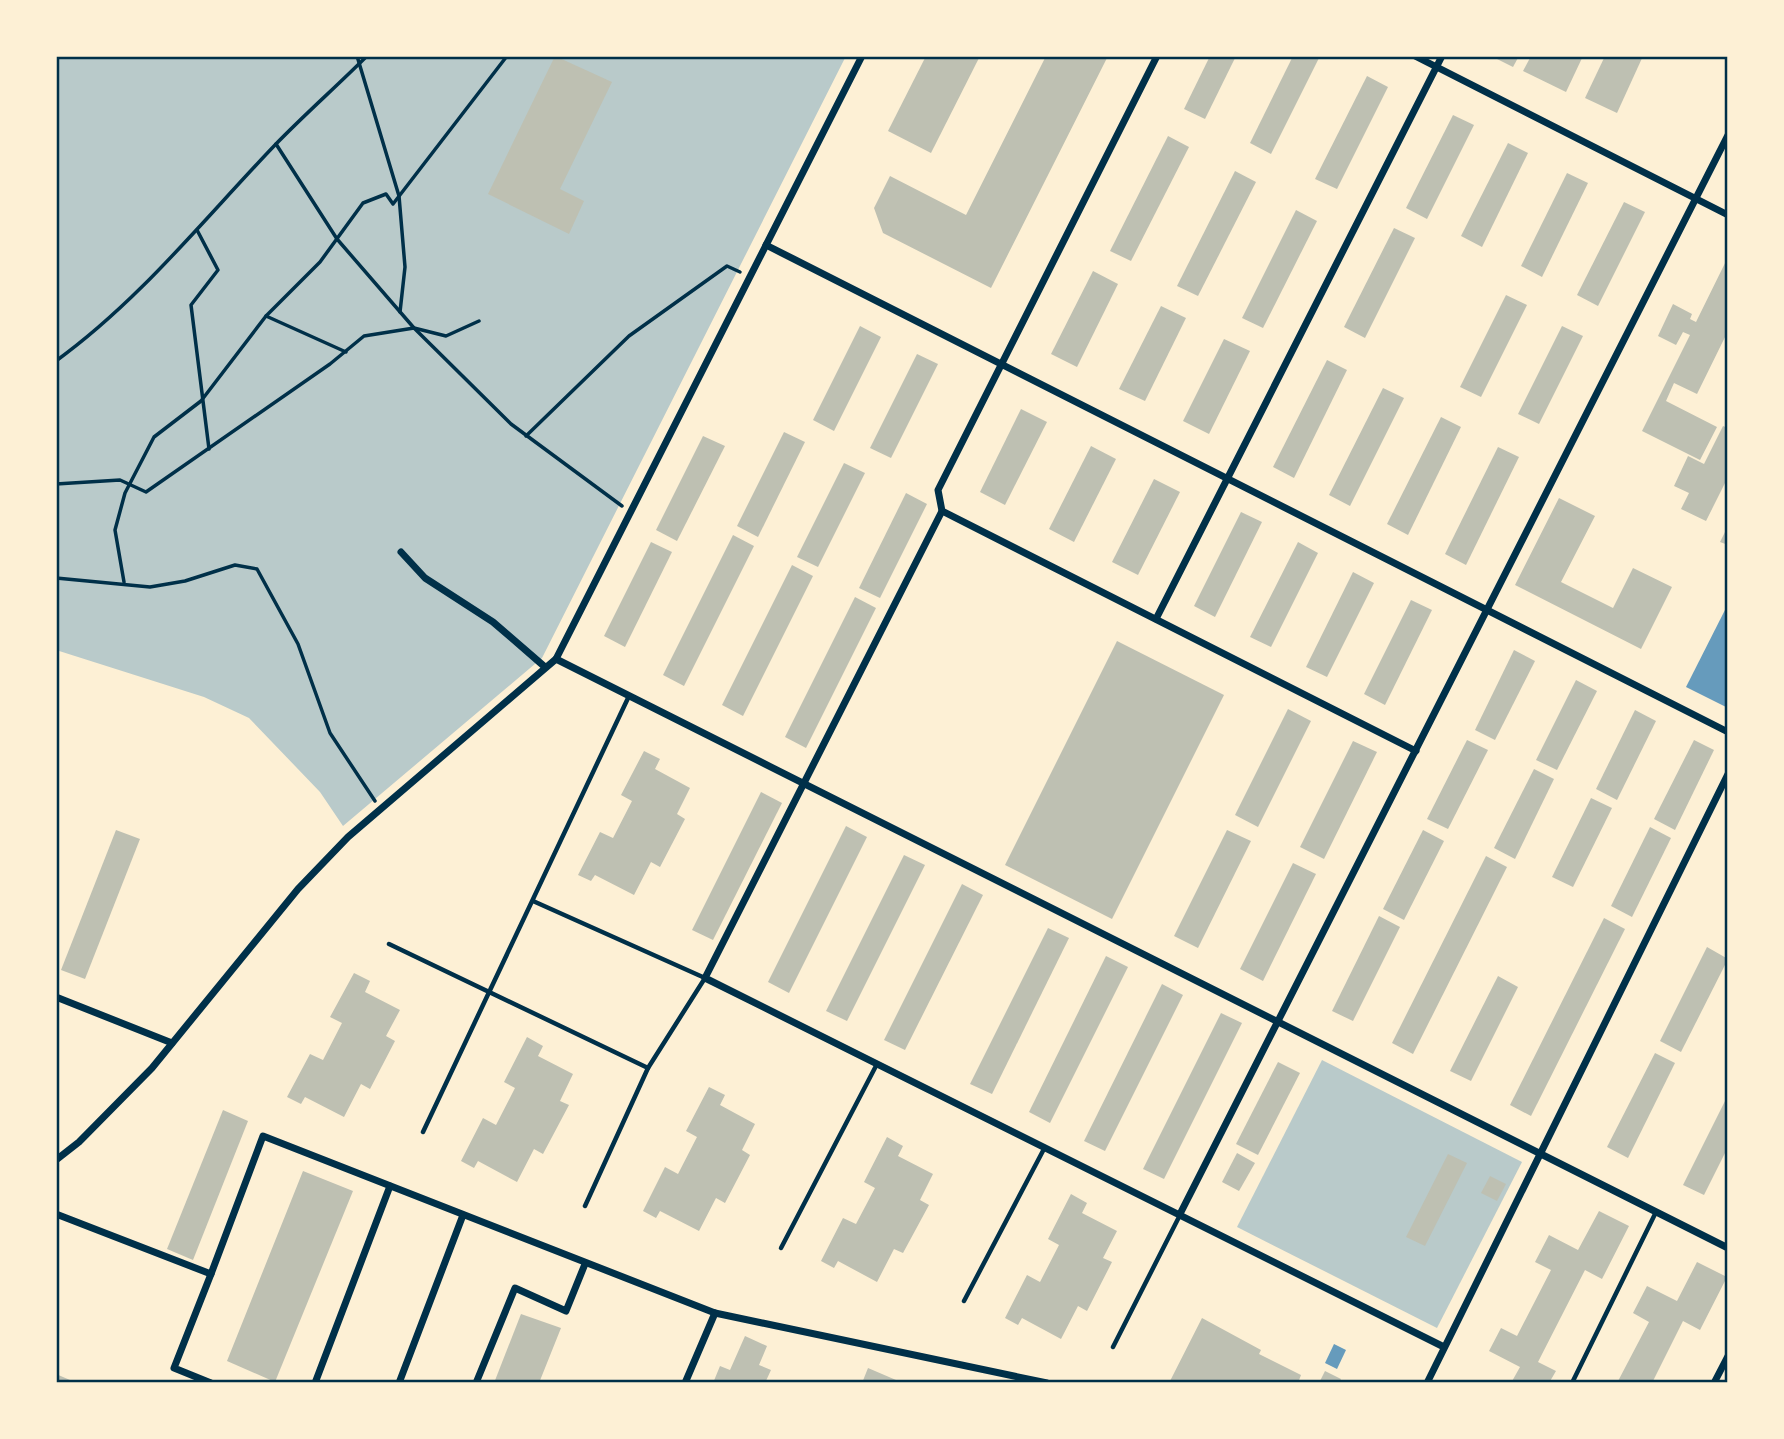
<svg xmlns="http://www.w3.org/2000/svg" width="1784" height="1439" font-family="Merriweather,serif">
	<style>
		.green { fill: #b9caca }
		.water { fill: #669bbc }
		.building { fill: #bec0b2 }
		.lines { fill: none; stroke-linecap: round; stroke-linejoin: round }
		.path { stroke: #003049; stroke-width: 3.5 }
		.service { stroke: #003049; stroke-width: 4.5 }
		.minor { stroke: #003049; stroke-width: 7 }
		.neatline { fill: none; stroke: #003049; stroke-width: 2.5 }
	</style>
	<rect width="100%" height="100%" fill="#fdf0d5"/>
	<g class="green">
		<path d="M56 56H846L542 658 343 826 320 792 249 718 204 697 56 650Z"/>
		<path d="M1322 1060 1522 1162 1437 1328 1237 1227Z"/>
	</g>
	<g class="water">
		<path d="M1728 604V708L1686 687Z"/>
		<path d="M1334 1344 1346 1350 1337 1369 1325 1363Z"/>
	</g>
	<g class="building">
		<path d="M555 56 612 82 560 189 584 201 569 234 488 194Z"/>
		<path d="M926 56H980L931 153 888 131Z"/>
		<path d="M1046 56H1108L991 288 883 233 874 208 890 176 966 215Z"/>
		<path d="M1210 56H1236L1205 119 1184 109Z"/>
		<path d="M1293 56H1320L1271 154 1250 143Z"/>
		<path d="M1491 56H1519L1513 67Z"/>
		<path d="M1531 56H1583L1566 92 1523 71Z"/>
		<path d="M1605 56H1643L1617 113 1585 98Z"/>
		<path d="M1367 76 1388 87 1337 189 1315 179Z"/>
		<path d="M1453 115 1474 125 1427 219 1406 208Z"/>
		<path d="M1168 136 1189 147 1131 261 1110 251Z"/>
		<path d="M1508 143 1528 153 1482 247 1461 236Z"/>
		<path d="M1235 171 1256 182 1198 296 1177 286Z"/>
		<path d="M1567 173 1588 183 1542 277 1521 266Z"/>
		<path d="M1624 202 1645 212 1598 306 1577 295Z"/>
		<path d="M1296 210 1317 221 1263 328 1242 318Z"/>
		<path d="M1394 228 1415 238 1365 338 1344 327Z"/>
		<path d="M1728 257V331L1697 394 1674 383 1666 401 1717 427 1700 460 1642 431 1690 335 1683 332 1676 345 1658 336 1673 304 1692 314 1690 319 1696 322Z"/>
		<path d="M1093 271 1118 284 1077 367 1051 354Z"/>
		<path d="M1506 295 1527 305 1481 397 1460 387Z"/>
		<path d="M1161 306 1186 318 1145 401 1119 389Z"/>
		<path d="M860 326 881 337 834 431 813 420Z"/>
		<path d="M1562 326 1583 336 1539 424 1518 414Z"/>
		<path d="M1224 339 1250 351 1209 434 1183 421Z"/>
		<path d="M917 354 938 364 891 458 870 448Z"/>
		<path d="M1327 360 1347 370 1294 478 1273 467Z"/>
		<path d="M1383 388 1404 398 1350 506 1329 495Z"/>
		<path d="M1021 409 1047 422 1005 505 980 492Z"/>
		<path d="M1441 417 1461 427 1408 535 1387 524Z"/>
		<path d="M1723 426 1728 428V477L1706 521 1681 509 1689 493 1674 486 1688 456 1704 464Z"/>
		<path d="M784 432 805 442 758 537 737 526Z"/>
		<path d="M703 436 725 446 677 541 656 530Z"/>
		<path d="M1091 446 1116 459 1074 542 1049 529Z"/>
		<path d="M1498 447 1519 457 1466 565 1445 554Z"/>
		<path d="M844 463 865 473 818 567 797 557Z"/>
		<path d="M1154 479 1180 492 1138 575 1112 562Z"/>
		<path d="M906 493 927 504 880 598 859 588Z"/>
		<path d="M1559 498 1595 516 1561 582 1613 608 1633 568 1672 587 1641 649 1515 585Z"/>
		<path d="M1241 512 1262 522 1215 617 1194 606Z"/>
		<path d="M1728 526V545L1720 542Z"/>
		<path d="M733 535 754 546 684 686 663 675Z"/>
		<path d="M651 542 672 552 625 647 604 636Z"/>
		<path d="M1298 542 1318 553 1271 647 1250 637Z"/>
		<path d="M792 565 813 576 743 716 722 705Z"/>
		<path d="M1353 572 1374 583 1327 677 1306 667Z"/>
		<path d="M855 597 876 608 806 748 785 737Z"/>
		<path d="M1411 600 1432 610 1385 705 1364 694Z"/>
		<path d="M1117 641 1224 695 1112 919 1005 865Z"/>
		<path d="M1514 650 1535 661 1495 740 1475 730Z"/>
		<path d="M1576 680 1597 691 1557 770 1536 760Z"/>
		<path d="M1288 709 1311 721 1258 827 1235 815Z"/>
		<path d="M1635 710 1656 721 1617 800 1596 789Z"/>
		<path d="M1467 740 1488 750 1448 829 1427 819Z"/>
		<path d="M1694 740 1714 750 1675 830 1654 819Z"/>
		<path d="M1353 741 1377 752 1324 859 1300 847Z"/>
		<path d="M644 751 660 759 655 769 690 788 677 814 685 819 660 867 651 862 634 895 595 875 591 881 578 875 600 832 613 838 632 801 621 795Z"/>
		<path d="M1534 769 1554 779 1515 859 1494 848Z"/>
		<path d="M761 792 782 803 713 940 692 930Z"/>
		<path d="M1591 798 1612 808 1573 887 1552 877Z"/>
		<path d="M846 826 867 837 789 993 768 982Z"/>
		<path d="M1650 827 1671 838 1632 917 1611 906Z"/>
		<path d="M116 830 140 839 85 979 61 970Z"/>
		<path d="M1227 830 1251 841 1198 948 1174 936Z"/>
		<path d="M1423 830 1444 841 1404 920 1383 909Z"/>
		<path d="M904 855 925 865 847 1021 826 1011Z"/>
		<path d="M1486 856 1507 867 1413 1054 1392 1043Z"/>
		<path d="M1293 863 1316 874 1263 981 1240 969Z"/>
		<path d="M962 884 983 895 905 1050 884 1040Z"/>
		<path d="M1379 916 1400 927 1353 1021 1332 1011Z"/>
		<path d="M1604 918 1625 929 1531 1116 1510 1105Z"/>
		<path d="M1048 928 1069 938 992 1094 970 1084Z"/>
		<path d="M1707 947 1728 959 1681 1052 1660 1041Z"/>
		<path d="M1106 956 1128 967 1050 1123 1029 1112Z"/>
		<path d="M354 973 370 981 365 992 400 1010 386 1036 395 1041 370 1089 361 1084 344 1117 305 1097 301 1104 287 1097 310 1054 323 1060 342 1023 330 1017Z"/>
		<path d="M1498 976 1518 987 1471 1081 1450 1071Z"/>
		<path d="M1162 984 1183 995 1105 1151 1084 1141Z"/>
		<path d="M1221 1013 1242 1023 1164 1179 1143 1169Z"/>
		<path d="M527 1037 543 1046 538 1056 573 1074 560 1101 569 1105 543 1154 534 1149 517 1182 478 1161 474 1168 461 1161 483 1118 496 1125 515 1088 504 1082Z"/>
		<path d="M1655 1053 1675 1063 1628 1158 1607 1147Z"/>
		<path d="M1278 1062 1300 1073 1258 1155 1236 1144Z"/>
		<path d="M709 1087 725 1095 720 1105 755 1124 742 1150 750 1155 725 1203 716 1198 699 1231 660 1211 656 1218 643 1211 665 1167 678 1174 697 1137 686 1131Z"/>
		<path d="M1728 1095V1147L1704 1195 1683 1185Z"/>
		<path d="M223 1110 248 1121 193 1260 167 1249Z"/>
		<path d="M887 1137 903 1146 898 1156 933 1174 920 1200 929 1205 903 1253 894 1249 877 1282 838 1261 834 1268 821 1261 843 1218 856 1224 875 1188 864 1182Z"/>
		<path d="M1237 1153 1255 1163 1239 1191 1222 1182Z"/>
		<path d="M1448 1154 1467 1163 1425 1246 1406 1237Z"/>
		<path d="M303 1171 353 1191 275 1382 227 1361Z"/>
		<path d="M1490 1176 1506 1184 1497 1201 1481 1193Z"/>
		<path d="M1071 1194 1087 1203 1082 1213 1117 1231 1103 1258 1112 1262 1087 1311 1078 1306 1061 1339 1022 1318 1018 1325 1005 1318 1027 1275 1040 1282 1059 1245 1048 1239Z"/>
		<path d="M1599 1211 1629 1226 1602 1279 1585 1270 1538 1362 1556 1371 1549 1383H1511L1520 1367 1489 1351 1501 1328 1517 1336 1551 1270 1535 1262 1549 1235 1578 1250Z"/>
		<path d="M1697 1262 1727 1277 1700 1330 1683 1321 1652 1383H1617L1649 1322 1633 1313 1647 1286 1677 1301Z"/>
		<path d="M521 1314 561 1328 539 1383H494Z"/>
		<path d="M1202 1318 1261 1350 1259 1354 1301 1375 1298 1383H1169Z"/>
		<path d="M745 1336 767 1346 759 1365 771 1370 765 1383H713L720 1366 730 1370Z"/>
		<path d="M868 1368 903 1383H862Z"/>
		<path d="M1325 1371 1341 1379 1339 1383H1319Z"/>
		<path d="M56 1374 77 1383H56Z"/>
	</g>
	<g class="lines">
		<g class="path">
			<path d="M357 56 399 196 405 267 400 312"/>
			<path d="M276 144 337 239 414 328 511 424 622 506"/>
			<path d="M197 230 218 270 191 305 209 449"/>
			<path d="M266 316 346 352"/>
			<path d="M56 361C140 300 204 219 275 145 305 114 337 86 367 56"/>
			<path d="M526 436 629 336 727 266 740 272"/>
			<path d="M56 484 120 480 146 492 330 364 364 336 414 328 446 336 479 321"/>
			<path d="M56 578 150 587 185 581 235 565 257 569 298 644 330 733 375 801"/>
			<path d="M124 582 115 530 125 493 154 437 201 401 266 316 320 262 363 203 386 194 393 204 507 56"/>
		</g>
		<g class="service">
			<path d="M533 901 705 978 648 1068 585 1206"/>
			<path d="M389 944 648 1068"/>
			<path d="M423 1132 629 696"/>
			<path d="M781 1248 877 1064"/>
			<path d="M964 1301 1045 1147"/>
			<path d="M1113 1347 1180 1215"/>
			<path d="M1572 1383 1656 1212"/>
		</g>
		<g class="minor">
			<path d="M1157 56 938 490 942 511 705 978 1444 1347"/>
			<path d="M1415 56 1728 215"/>
			<path d="M766 245 1728 732"/>
			<path d="M942 511 1416 751"/>
			<path d="M401 552 425 578 493 622 545 667"/>
			<path d="M1156 619 1442 56"/>
			<path d="M556 659 862 56"/>
			<path d="M56 997 172 1043"/>
			<path d="M56 1160 79 1142 152 1068 298 889 348 837 556 659 1728 1248"/>
			<path d="M56 1214 211 1274 263 1136 715 1313 1047 1383"/>
			<path d="M1180 1214 1728 135"/>
			<path d="M211 1274 174 1368 211 1383"/>
			<path d="M315 1383 390 1186"/>
			<path d="M399 1383 463 1215"/>
			<path d="M476 1383 515 1288 566 1311 585 1264"/>
			<path d="M685 1383 715 1313"/>
			<path d="M1427 1383 1728 774"/>
			<path d="M1714 1383 1728 1356"/>
		</g>
	</g>
	<rect width="1784" height="1439" fill="none" stroke="#fdf0d5" stroke-width="116"/>
	<rect x="58" y="58" width="1668" height="1323" class="neatline"/>
</svg>
